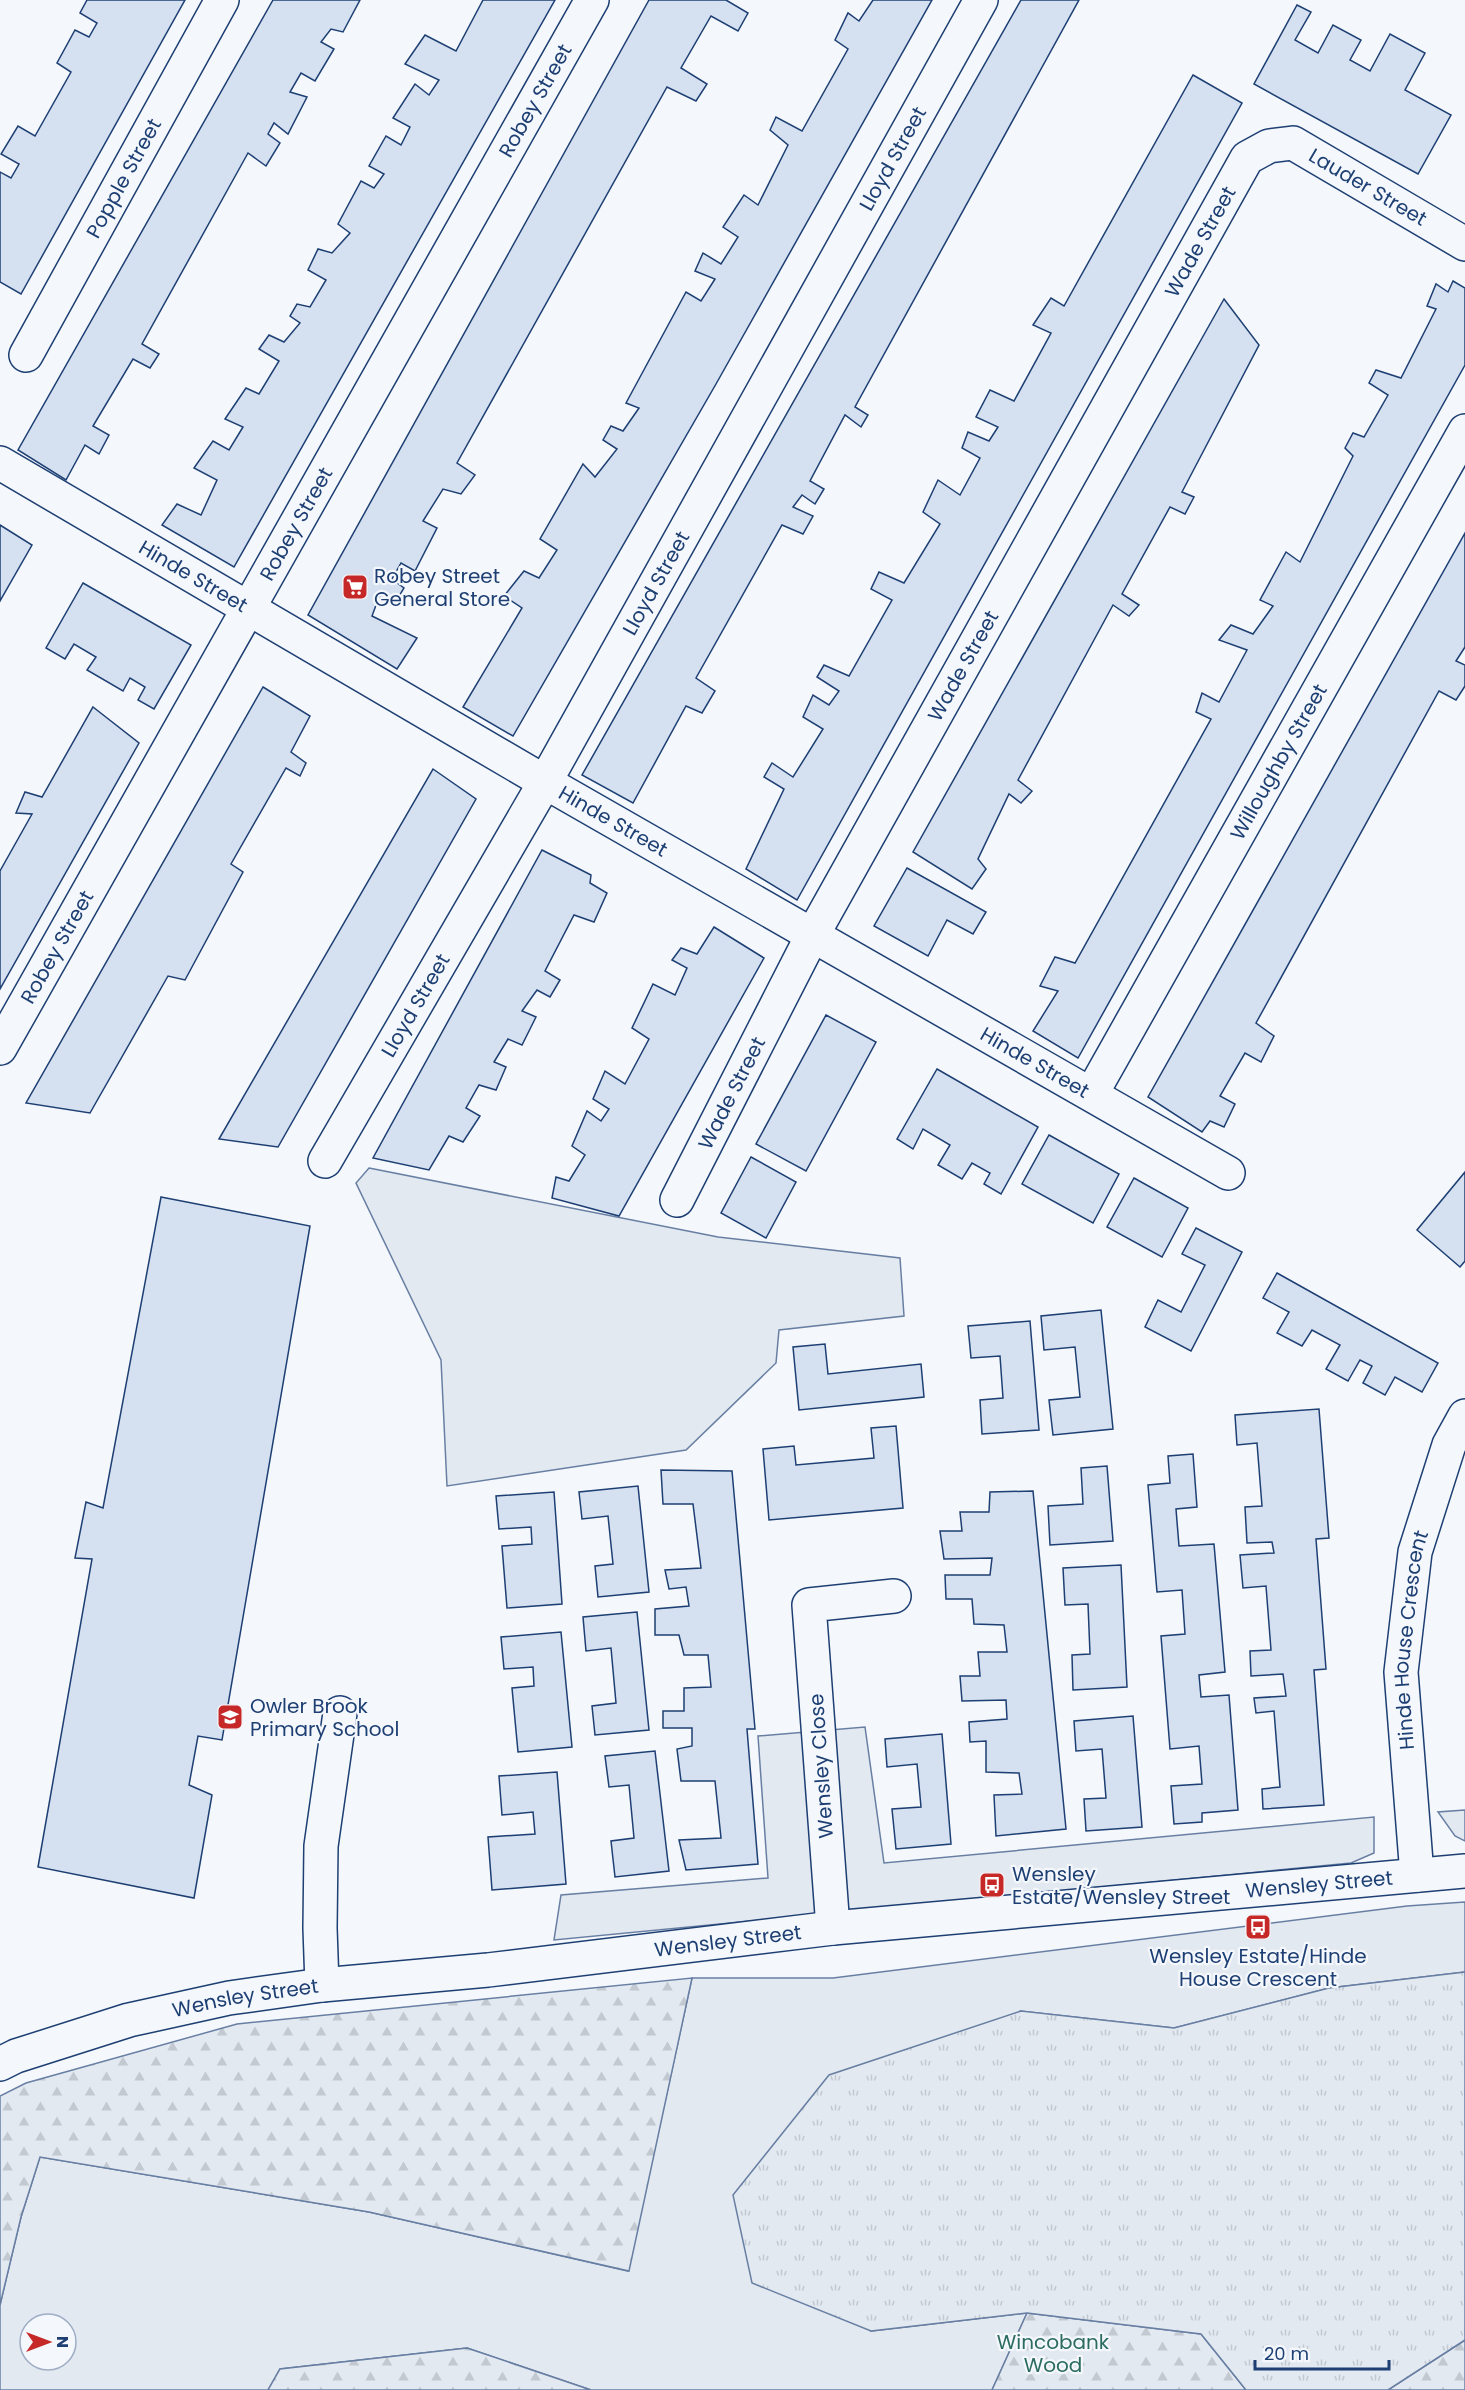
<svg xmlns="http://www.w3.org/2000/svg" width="1465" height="2390" font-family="Poppins,sans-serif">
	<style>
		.grass { fill: #e3e9f0; stroke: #687fa3; stroke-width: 1.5; fill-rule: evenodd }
		.forest { fill: url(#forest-firs); stroke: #687fa3; stroke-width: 1.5 }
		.park { fill: url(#park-tufts); stroke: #687fa3; stroke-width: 1.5 }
		.building { fill: #d5e0f0; stroke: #1d3f73; stroke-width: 1.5 }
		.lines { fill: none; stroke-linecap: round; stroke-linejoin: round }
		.minor-casing { stroke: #1d3f73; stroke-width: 36 }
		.minor { stroke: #f4f7fb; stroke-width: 33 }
		.labels { text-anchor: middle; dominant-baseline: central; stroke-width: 4.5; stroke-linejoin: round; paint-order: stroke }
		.street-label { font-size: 20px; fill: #1d3f73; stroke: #f4f7fb }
		.poi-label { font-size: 20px; fill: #1d3f73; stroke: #f4f7fb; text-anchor: start }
		.park-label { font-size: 20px; fill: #2c6c60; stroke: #f4f7fb }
	</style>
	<defs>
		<pattern id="forest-firs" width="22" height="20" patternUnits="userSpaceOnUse" patternTransform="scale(1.5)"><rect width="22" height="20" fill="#e3e9f0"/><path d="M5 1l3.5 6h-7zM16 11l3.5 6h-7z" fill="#c2c9d1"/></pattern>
		<pattern id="park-tufts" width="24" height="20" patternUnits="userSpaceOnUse" patternTransform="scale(1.5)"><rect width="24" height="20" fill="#e3e9f0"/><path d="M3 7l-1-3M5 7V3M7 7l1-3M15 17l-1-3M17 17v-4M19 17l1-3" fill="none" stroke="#c2c9d1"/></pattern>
	</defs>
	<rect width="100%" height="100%" fill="#f4f7fb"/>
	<g class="grass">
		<path d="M369 1168 718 1237 900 1258 904 1316 779 1330 776 1363 686 1450 447 1486 441 1360 356 1183Z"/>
		<path d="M865 1727 884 1863 1374 1817V1853L1351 1863 554 1940 561 1895 768 1878 758 1736Z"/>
		<path d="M1465 1810V1841L1455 1836 1438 1812Z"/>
		<path d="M1465 1902V1972L1329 1988 1174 2028 1020 2011 871 2331 1027 2313 992 2390H591L467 2348 280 2369 268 2390H0V2305L21 2217 40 2157 369 2212 628 2271 692 1978H833L1407 1906ZM30 2324H66V2360H30Z"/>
	</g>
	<g class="forest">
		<path d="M692 1978 629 2271 369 2212 40 2157 21 2217 0 2305V2096L26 2083 237 2024Z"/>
		<path d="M1027 2313 1201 2334 1246 2390H992Z"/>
		<path d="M1465 2340V2390H1388Z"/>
		<path d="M467 2348 591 2390H268L280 2369Z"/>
	</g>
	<path class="park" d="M1465 1972V2340L1388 2390H1246L1201 2334 1027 2313 871 2331 752 2283 733 2195 829 2075 1021 2011 1174 2028 1329 1988Z"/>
	<g class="building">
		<path d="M87 0H185L21 294 0 282V172L11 178 19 164 1 154 18 126 35 136 71 72 57 63 75 30 89 37 97 23 80 13Z"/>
		<path d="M273 0H360L343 32 331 29 321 42 334 49 315 81 301 73 290 92 307 97 288 134 274 123 268 134 280 143 266 166 248 153 142 344 159 354 150 368 133 359 93 426 109 435 99 454 85 445 66 480 18 450Z"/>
		<path d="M483 0H555L234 567 162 525 177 504 201 515 217 480 194 468 213 441 229 450 243 427 225 419 246 388 259 394 279 361 259 349 269 335 284 342 300 323 290 316 297 304 310 307 326 280 308 270 318 249 332 253 350 233 338 224 361 181 374 188 384 174 369 166 386 136 401 145 410 127 393 118 415 84 429 95 439 80 405 64 425 35 456 51Z"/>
		<path d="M649 0H726L748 13 738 31 711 16 681 68 707 84 696 101 667 87 457 463 475 475 461 494 443 489 423 521 437 528 415 571 401 563 392 579 404 588 395 603 379 597 372 616 417 638 397 669 308 615Z"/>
		<path d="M873 0H932L716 384 513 736 463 707 522 608 504 596 524 571 539 578 557 550 540 539 583 464 595 477 617 449 603 440 611 426 623 431 639 408 626 403 686 292 701 301 715 279 695 271 703 253 721 264 738 237 723 227 744 195 758 205 788 145 770 130 776 117 802 131 848 49 835 40 848 13 859 21Z"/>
		<path d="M1021 0H1079L855 407 868 415 861 427 845 415 810 481 824 489 815 504 802 495 793 507 813 516 803 534 782 525 696 678 715 691 702 713 686 706 633 803 582 775Z"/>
		<path d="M1297 5 1311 12 1295 40 1318 53 1333 25 1361 40 1350 60 1370 71 1390 34 1425 53 1405 90 1451 115 1418 174 1254 84Z"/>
		<path d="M1193 75 1242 103 797 900 746 869 784 789 764 777 772 763 793 777 823 729 803 717 813 695 829 705 839 691 817 677 824 665 849 676 892 600 871 589 879 572 904 583 940 524 923 512 938 480 960 495 980 458 962 448 968 432 989 441 998 427 976 417 990 390 1014 401 1051 333 1033 325 1051 298 1064 306Z"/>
		<path d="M1453 281 1465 288V365L1078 1058 1033 1031 1058 991 1040 986 1055 957 1075 963 1211 719 1196 712 1202 693 1219 702 1247 650 1219 640 1231 625 1253 634 1273 606 1260 600 1286 552 1300 562 1353 456 1345 448 1353 433 1364 437 1388 395 1369 383 1376 370 1401 378 1436 309 1427 306 1436 284 1448 292Z"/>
		<path d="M1224 299 1259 345 1182 492 1194 497 1185 514 1170 507 1122 594 1139 605 1129 616 1113 605 1018 780 1032 791 1021 803 1009 794 978 859 986 869 972 889 913 852Z"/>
		<path d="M0 525 32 545 0 601Z"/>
		<path d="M1465 533V647L1456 661 1465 665V686L1456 700 1439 691 1256 1023 1274 1036 1261 1062 1245 1053 1220 1096 1235 1104 1224 1127 1210 1121 1202 1132 1148 1097Z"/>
		<path d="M83 583 191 645 154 709 138 700 145 687 130 678 123 691 87 670 96 657 74 644 65 659 46 648Z"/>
		<path d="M263 687 310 716 291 752 306 763 300 776 286 768 231 864 243 872 185 980 168 976 90 1113 26 1103Z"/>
		<path d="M93 707 139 743 0 989V871L32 814 16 813 25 792 42 797Z"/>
		<path d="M433 769 476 799 278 1147 219 1139Z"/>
		<path d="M542 850 591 875 590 883 607 893 594 922 574 915 545 971 560 980 550 997 537 990 522 1011 536 1017 522 1045 508 1039 494 1062 506 1067 496 1090 479 1085 466 1108 480 1116 463 1142 449 1136 429 1170 373 1158Z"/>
		<path d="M907 868 986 912 973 934 947 920 928 956 874 926Z"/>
		<path d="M714 927 764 958 619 1216 552 1198 556 1177 569 1181 585 1155 572 1146 587 1111 601 1121 609 1109 593 1099 605 1071 625 1084 649 1039 632 1028 653 984 675 995 687 968 672 960 681 948 697 954Z"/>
		<path d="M826 1015 876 1042 806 1171 756 1144Z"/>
		<path d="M937 1069 1038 1127 1001 1194 984 1184 990 1173 972 1163 962 1179 938 1165 950 1145 923 1129 913 1149 897 1139Z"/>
		<path d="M1049 1135 1119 1174 1093 1223 1022 1184Z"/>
		<path d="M751 1157 796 1182 766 1238 721 1213Z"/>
		<path d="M1465 1172V1261L1460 1267 1417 1230Z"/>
		<path d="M1134 1178 1188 1208 1162 1257 1107 1227Z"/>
		<path d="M161 1197 310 1226 222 1740 198 1736 189 1785 212 1795 194 1898 38 1867 92 1559 75 1558 86 1502 103 1508Z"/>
		<path d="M1196 1228 1242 1252 1191 1351 1145 1327 1158 1300 1181 1312 1205 1265 1182 1254Z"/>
		<path d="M1277 1273 1438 1363 1422 1392 1395 1377 1385 1395 1363 1383 1372 1366 1360 1360 1348 1381 1326 1369 1340 1345 1312 1330 1302 1346 1277 1333 1289 1312 1263 1298Z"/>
		<path d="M1101 1310 1113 1429 1053 1435 1049 1400 1080 1397 1075 1347 1044 1350 1041 1316Z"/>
		<path d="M1030 1321 1039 1430 982 1434 980 1400 1003 1398 1000 1356 971 1358 968 1326Z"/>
		<path d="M825 1344 828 1374 921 1364 924 1397 799 1410 793 1347Z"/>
		<path d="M1319 1409 1329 1538 1316 1539 1326 1669 1314 1670 1324 1805 1263 1809 1262 1789 1280 1787 1274 1711 1256 1713 1254 1698 1286 1696 1283 1674 1251 1676 1250 1651 1271 1650 1266 1586 1243 1588 1240 1555 1274 1553 1272 1542 1247 1543 1245 1507 1262 1506 1257 1443 1237 1445 1235 1415Z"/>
		<path d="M896 1426 903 1508 769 1520 763 1449 794 1446 796 1465 874 1458 871 1428Z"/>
		<path d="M1193 1454 1197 1507 1176 1509 1179 1546 1214 1544 1225 1672 1199 1675 1201 1697 1229 1695 1238 1810 1202 1813V1822L1174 1824 1171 1786 1202 1784 1199 1746 1170 1749 1161 1636 1185 1634 1182 1590 1157 1592 1148 1485 1170 1483 1168 1456Z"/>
		<path d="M1107 1466 1113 1541 1050 1545 1048 1506 1083 1504 1081 1468Z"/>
		<path d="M661 1470 732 1471 755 1729H747L758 1864 686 1870 679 1840 721 1838 715 1781H681L677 1749 692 1746V1728H663V1711H684V1688L711 1687 708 1655H684L679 1635H655V1609L689 1606 686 1587 669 1589 665 1570 701 1568 693 1504H663Z"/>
		<path d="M638 1486 649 1592 598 1597 595 1566 613 1564 608 1516 582 1519 579 1492Z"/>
		<path d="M1033 1491 1066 1829 996 1836 994 1795 1022 1794 1019 1773 986 1772V1741L970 1742 969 1722 1007 1719 1006 1700 962 1701 960 1676H980L978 1652H1007L1004 1625 974 1624 972 1599H946L945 1575H990L992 1558 944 1559 940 1531H962L960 1512H989L990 1492Z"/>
		<path d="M554 1492 562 1604 507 1608 502 1546 532 1544 531 1527 499 1529 496 1496Z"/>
		<path d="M1121 1565 1127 1687 1073 1690 1072 1655 1090 1654 1088 1604 1065 1605 1063 1568Z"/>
		<path d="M637 1612 649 1730 595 1735 592 1706 616 1703 611 1648 586 1651 583 1617Z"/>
		<path d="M561 1632 572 1747 518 1752 512 1688 534 1686 533 1667 504 1669 501 1637Z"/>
		<path d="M1133 1716 1142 1827 1086 1831 1084 1799 1106 1798 1102 1749 1076 1751 1074 1721Z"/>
		<path d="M942 1734 951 1844 896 1849 892 1809 921 1807 917 1764 887 1767 885 1739Z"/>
		<path d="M655 1751 669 1871 615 1877 611 1841 634 1838 629 1785 609 1787 605 1756Z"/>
		<path d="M557 1772 566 1884 492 1890 488 1837 535 1834 533 1812 502 1815 499 1776Z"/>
	</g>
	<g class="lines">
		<g class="minor-casing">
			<g id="minor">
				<path id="s1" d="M26 355 222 0"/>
				<path id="s2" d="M0 463 545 782 1228 1173"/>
				<path id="s3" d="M0 1048 592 0"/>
				<path id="s4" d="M1092 1093 1465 431"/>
				<path id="s5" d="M325 1161 545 782 981 0"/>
				<path id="s6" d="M677 1200 812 936 1247 158 1269 146 1293 143 1465 244"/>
				<path id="s7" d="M1417 1875 1401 1672 1415 1552 1449 1445 1465 1416"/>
				<path d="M833 1928 809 1605 894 1596"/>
				<path d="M322 1985 320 1928 321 1846 340 1713"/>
				<path id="s8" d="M0 2064 16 2056 129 2020 229 1998 322 1985 488 1970 833 1928 1465 1871"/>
			</g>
		</g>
		<use href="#minor" class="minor"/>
	</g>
	<defs>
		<g id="supermarket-square" transform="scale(1.35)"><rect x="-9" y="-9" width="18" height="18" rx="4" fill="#c62828" stroke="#f4f7fb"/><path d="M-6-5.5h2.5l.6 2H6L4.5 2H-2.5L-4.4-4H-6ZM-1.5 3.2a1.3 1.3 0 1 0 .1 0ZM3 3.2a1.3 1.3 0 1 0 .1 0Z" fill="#fff"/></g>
		<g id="school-square" transform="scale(1.35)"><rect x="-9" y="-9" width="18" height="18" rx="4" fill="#c62828" stroke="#f4f7fb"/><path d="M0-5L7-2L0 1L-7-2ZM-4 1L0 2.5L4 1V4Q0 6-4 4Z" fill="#fff"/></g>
		<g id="bus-square" transform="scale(1.35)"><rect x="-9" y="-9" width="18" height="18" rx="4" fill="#c62828" stroke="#f4f7fb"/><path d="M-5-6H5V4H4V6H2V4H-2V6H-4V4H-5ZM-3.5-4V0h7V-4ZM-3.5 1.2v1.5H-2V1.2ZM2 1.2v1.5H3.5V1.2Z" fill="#fff"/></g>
	</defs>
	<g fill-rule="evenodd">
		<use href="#supermarket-square" x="355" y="587"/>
		<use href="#school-square" x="230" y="1717"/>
		<use href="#bus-square" x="992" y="1885"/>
		<use href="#bus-square" x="1258" y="1927"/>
	</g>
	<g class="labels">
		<g class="street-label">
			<text stroke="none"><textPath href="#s3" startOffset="1088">Robey Street</textPath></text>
			<text stroke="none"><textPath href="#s5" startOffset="1152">Lloyd Street</textPath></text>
			<text stroke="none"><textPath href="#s1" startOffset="202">Popple Street</textPath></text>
			<text stroke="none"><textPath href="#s6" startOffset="1324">Lauder Street</textPath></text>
			<text stroke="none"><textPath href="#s6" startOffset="1092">Wade Street</textPath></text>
			<text stroke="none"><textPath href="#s3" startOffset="602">Robey Street</textPath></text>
			<text stroke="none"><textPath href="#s2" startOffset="224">Hinde Street</textPath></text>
			<text stroke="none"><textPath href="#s5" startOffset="666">Lloyd Street</textPath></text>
			<text stroke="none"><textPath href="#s6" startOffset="606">Wade Street</textPath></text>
			<text stroke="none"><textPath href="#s4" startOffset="380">Willoughby Street</textPath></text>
			<text stroke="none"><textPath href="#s2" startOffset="710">Hinde Street</textPath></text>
			<text stroke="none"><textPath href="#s3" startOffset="116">Robey Street</textPath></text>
			<text stroke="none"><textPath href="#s5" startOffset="180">Lloyd Street</textPath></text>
			<text stroke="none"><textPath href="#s2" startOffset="1196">Hinde Street</textPath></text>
			<text stroke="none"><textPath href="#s6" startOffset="120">Wade Street</textPath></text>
			<text stroke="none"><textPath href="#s7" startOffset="236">Hinde House Crescent</textPath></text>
			<text transform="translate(821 1766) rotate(-94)">Wensley Close</text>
			<text stroke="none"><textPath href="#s8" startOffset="1335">Wensley Street</textPath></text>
			<text stroke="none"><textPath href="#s8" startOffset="741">Wensley Street</textPath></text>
			<text stroke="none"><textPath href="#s8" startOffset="255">Wensley Street</textPath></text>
		</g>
		<g class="poi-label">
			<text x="374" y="576">Robey Street<tspan x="374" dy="23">General Store</tspan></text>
			<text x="250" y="1706">Owler Brook<tspan x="250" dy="23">Primary School</tspan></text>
			<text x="1012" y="1874">Wensley<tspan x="1012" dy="23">Estate/Wensley Street</tspan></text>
			<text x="1258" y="1956" text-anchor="middle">Wensley Estate/Hinde<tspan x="1258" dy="23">House Crescent</tspan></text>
		</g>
		<g class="park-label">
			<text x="1053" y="2342">Wincobank<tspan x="1053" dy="23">Wood</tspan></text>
		</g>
	</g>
	<g transform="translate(48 2342) rotate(90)"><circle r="28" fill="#f4f7fb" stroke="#9eadc5" stroke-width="1.5"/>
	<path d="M0-4.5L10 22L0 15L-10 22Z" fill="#c62828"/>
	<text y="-9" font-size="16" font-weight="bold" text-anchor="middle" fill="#1d3f73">N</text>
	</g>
	<path d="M1255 2360v9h134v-9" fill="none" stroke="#1d3f73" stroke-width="3"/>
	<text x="1264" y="2360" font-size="18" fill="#1d3f73" stroke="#f4f7fb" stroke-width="4.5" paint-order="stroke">20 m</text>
</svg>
